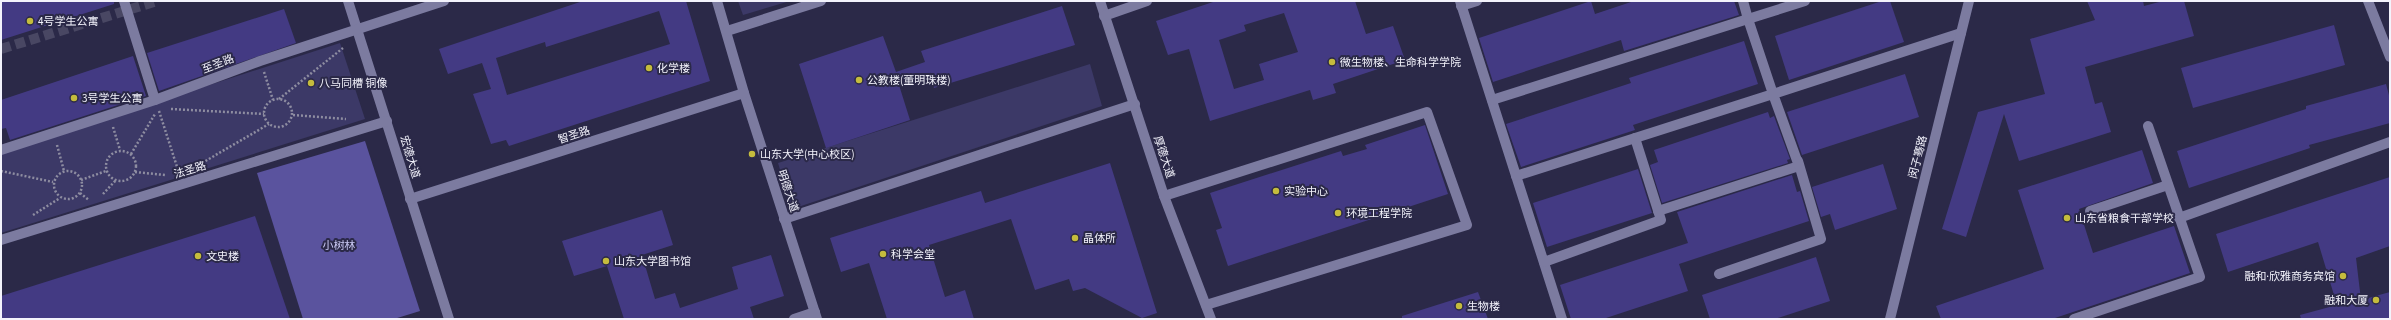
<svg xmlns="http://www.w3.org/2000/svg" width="2391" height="320" font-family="'Source Sans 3','Noto Sans SC',sans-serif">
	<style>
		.green { fill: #3c3967 }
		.forest { fill: #5a539e }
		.building { fill: #433a83; fill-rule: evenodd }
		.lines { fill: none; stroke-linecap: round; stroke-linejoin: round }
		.minor-tunnel { stroke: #494763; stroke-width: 10; stroke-dasharray: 10 5; stroke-linecap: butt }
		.path { stroke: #8e8da1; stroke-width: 2.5; stroke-dasharray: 2 2; stroke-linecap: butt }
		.minor { stroke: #7c7ba0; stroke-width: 10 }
		.poi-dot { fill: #c5bc3d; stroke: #2b2948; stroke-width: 1.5 }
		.labels { text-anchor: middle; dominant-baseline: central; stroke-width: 4; stroke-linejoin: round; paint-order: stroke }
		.poi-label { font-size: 11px; fill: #f3f3fc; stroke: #2b2948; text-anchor: start }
		.street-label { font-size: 11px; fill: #f3f3fc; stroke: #2b2948 }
		.park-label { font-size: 11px; fill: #cccbf6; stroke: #2b2948 }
	</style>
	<rect width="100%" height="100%" fill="#2b2948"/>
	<g class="green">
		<path d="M738 1H790L743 15Z"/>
		<path d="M340 43 365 119 1 233V152Z"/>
		<path d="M1090 64 1102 106 792 209 778 163Z"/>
	</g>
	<path class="forest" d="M365 141 420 311 394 319H303L257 173Z"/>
	<g class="building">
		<path d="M1 1H114V4L1 40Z"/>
		<path d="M583 1H686L710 81 509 146 506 140 491 144 473 94 491 89 482 63 448 74 439 49ZM659 11 670 44 507 95 496 58 545 42 546 47Z"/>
		<path d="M1216 1H1355L1366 34 1393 26 1405 60 1333 84 1336 93 1313 100 1310 90 1210 121 1189 49 1168 55 1156 21ZM1284 13 1298 52 1259 64 1264 80 1234 89 1219 40 1246 31 1244 25Z"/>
		<path d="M1591 1 1595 14 1634 1H1734L1739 15 1624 51 1621 40 1493 82 1479 38Z"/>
		<path d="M1882 1H1890L1904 42 1789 80 1775 36Z"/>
		<path d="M2087 1H2143L2144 6 2163 1H2184L2194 36 2085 67 2095 104 2102 102 2111 132 2019 161 2004 114 1966 237 1942 229 1978 112 2045 94 2030 39 2095 20Z"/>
		<path d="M1062 6 1075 45 934 88 929 75 899 85 910 120 826 148 799 64 883 36 896 72 925 62 921 51Z"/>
		<path d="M284 9 296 43 159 91 147 53Z"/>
		<path d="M2334 25 2345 65 2193 108 2181 68Z"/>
		<path d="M1744 41 1758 84 1633 125 1635 130 1521 167 1506 124 1631 83 1629 78Z"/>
		<path d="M133 56 146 96 10 140 6 128 1 129V100Z"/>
		<path d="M1905 74 1919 117 1802 155 1787 112Z"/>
		<path d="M2386 84 2390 99V123L2309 145 2310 148 2189 188 2177 151 2306 109V106Z"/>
		<path d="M1768 112 1770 118 1774 116 1790 159 1787 160 1788 163 1662 203 1650 165 1658 162 1654 150Z"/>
		<path d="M1425 125 1448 194 1228 266 1216 230 1222 228 1210 193 1341 151 1343 156 1367 149 1365 145Z"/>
		<path d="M2142 150 2153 183 2079 209 2093 253 2174 226 2190 273 2052 319H1941L1936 306 2044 269 2018 190Z"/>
		<path d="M1110 163 1157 313 1142 318 1085 288 1073 291 1069 279 1035 290 1011 219 929 245 945 297 965 290 974 319H887L869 263 841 272 830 238 981 191 985 203Z"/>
		<path d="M1883 164 1897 209 1835 230 1830 214 1821 217 1812 187Z"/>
		<path d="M1638 169 1652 213 1547 247 1533 203Z"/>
		<path d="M1792 175 1797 192 1800 191 1809 221 1679 264 1688 291 1603 319H1571L1560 285 1688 243 1677 212Z"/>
		<path d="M2390 177V246L2356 258 2361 300 2390 292V319H2301L2300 315 2337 305 2318 242 2228 272 2216 234Z"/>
		<path d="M662 210 673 245 642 255 655 299 675 293 680 308 738 289 732 267 771 255 784 296 750 307 754 319H624L607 266 574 276 562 241Z"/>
		<path d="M255 216 290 319H1V296Z"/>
		<path d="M1816 257 1830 301 1775 319H1710L1702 295Z"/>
		<path d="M1478 292 1488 319H1402V316Z"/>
	</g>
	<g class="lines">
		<path class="minor-tunnel" d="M1 49 157 1"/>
		<g class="path">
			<path d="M264 72 273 100"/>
			<path d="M279 99 343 48"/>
			<circle cx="278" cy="113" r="14"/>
			<path d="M171 109 264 114"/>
			<path d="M159 111 179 173"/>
			<path d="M293 115 346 119"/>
			<path d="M113 127 120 150"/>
			<path d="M57 145 64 171"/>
			<circle cx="121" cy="166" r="15"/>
			<path d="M131 154 155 114"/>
			<path d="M202 163 269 124"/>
			<circle cx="68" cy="185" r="14"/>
			<path d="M1 171 53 182"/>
			<path d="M135 172 165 175"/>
			<path d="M81 180 106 171"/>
			<path d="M80 193 89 200"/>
			<path d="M103 194 116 180"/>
			<path d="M33 215 60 198"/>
		</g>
		<g class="minor">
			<path d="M124 1 155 100"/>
			<path d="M348 1 449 319"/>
			<path d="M717 1 744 93 817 319"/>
			<path d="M1100 1 1164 196 1211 319"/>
			<path d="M1460 1 1562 319"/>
			<path d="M2368 1 2390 57"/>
			<path d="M1461 6 1477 1"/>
			<path d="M1104 16 1147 1"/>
			<path d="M727 31 821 1"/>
			<path d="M1492 100 1748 19 1743 1"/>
			<path d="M1 150 155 100 260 61 444 1"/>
			<path d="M1516 176 1773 94 1748 19 1805 1"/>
			<path d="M1164 196 1427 112 1467 225 1206 305"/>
			<path d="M410 199 744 93"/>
			<path d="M1658 211 1799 166 1773 94 1961 33"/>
			<path d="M2090 211 2168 185"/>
			<path d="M2179 218 2390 142"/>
			<path d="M784 219 1135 104"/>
			<path d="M1 240 387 121"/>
			<path d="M1544 262 1661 220 1635 138"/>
			<path d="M1719 274 1821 239 1798 161"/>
			<path d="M794 319 815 312"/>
			<path d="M1890 319 1969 1"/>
			<path d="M2074 319 2200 277 2148 126"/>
		</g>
	</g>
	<g class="poi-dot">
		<circle cx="30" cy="21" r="4"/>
		<circle cx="1332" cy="62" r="4"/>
		<circle cx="649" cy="68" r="4"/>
		<circle cx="859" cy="80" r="4"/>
		<circle cx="311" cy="83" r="4"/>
		<circle cx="74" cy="98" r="4"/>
		<circle cx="752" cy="154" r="4"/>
		<circle cx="1276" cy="191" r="4"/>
		<circle cx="1338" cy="213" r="4"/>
		<circle cx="2067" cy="218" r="4"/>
		<circle cx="1075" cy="238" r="4"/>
		<circle cx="883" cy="254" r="4"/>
		<circle cx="198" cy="256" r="4"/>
		<circle cx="606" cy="261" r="4"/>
		<circle cx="2343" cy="276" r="4"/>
		<circle cx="2376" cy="300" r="4"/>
		<circle cx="1459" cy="306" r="4"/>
	</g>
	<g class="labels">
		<g class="poi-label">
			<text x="38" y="21">4号学生公寓</text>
			<text x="1340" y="62">微生物楼、生命科学学院</text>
			<text x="657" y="68">化学楼</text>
			<text x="867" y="80">公教楼(董明珠楼)</text>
			<text x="319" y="83">八马同槽 铜像</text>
			<text x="82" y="98">3号学生公寓</text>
			<text x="760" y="154">山东大学(中心校区)</text>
			<text x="1284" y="191">实验中心</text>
			<text x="1346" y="213">环境工程学院</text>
			<text x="2075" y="218">山东省粮食干部学校</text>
			<text x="1083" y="238">晶体所</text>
			<text x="891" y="254">科学会堂</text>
			<text x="206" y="256">文史楼</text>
			<text x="614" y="261">山东大学图书馆</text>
			<text x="2335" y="276" text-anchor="end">融和·欣雅商务宾馆</text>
			<text x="2368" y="300" text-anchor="end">融和大厦</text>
			<text x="1467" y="306">生物楼</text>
		</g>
		<g class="street-label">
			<text transform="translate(218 64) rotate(-21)">至圣路</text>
			<text transform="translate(574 135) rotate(-18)">智圣路</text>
			<text transform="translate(410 157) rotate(73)">宏德大道</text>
			<text transform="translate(1164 157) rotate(72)">厚德大道</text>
			<text transform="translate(1918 157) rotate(-76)">闵子骞路</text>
			<text transform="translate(190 170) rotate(-17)">法圣路</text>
			<text transform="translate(788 191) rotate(72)">明德大道</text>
		</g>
		<g class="park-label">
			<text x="339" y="245">小树林</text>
		</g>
	</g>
	<rect width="2391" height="320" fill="none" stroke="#f3f3fc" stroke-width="4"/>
</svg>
